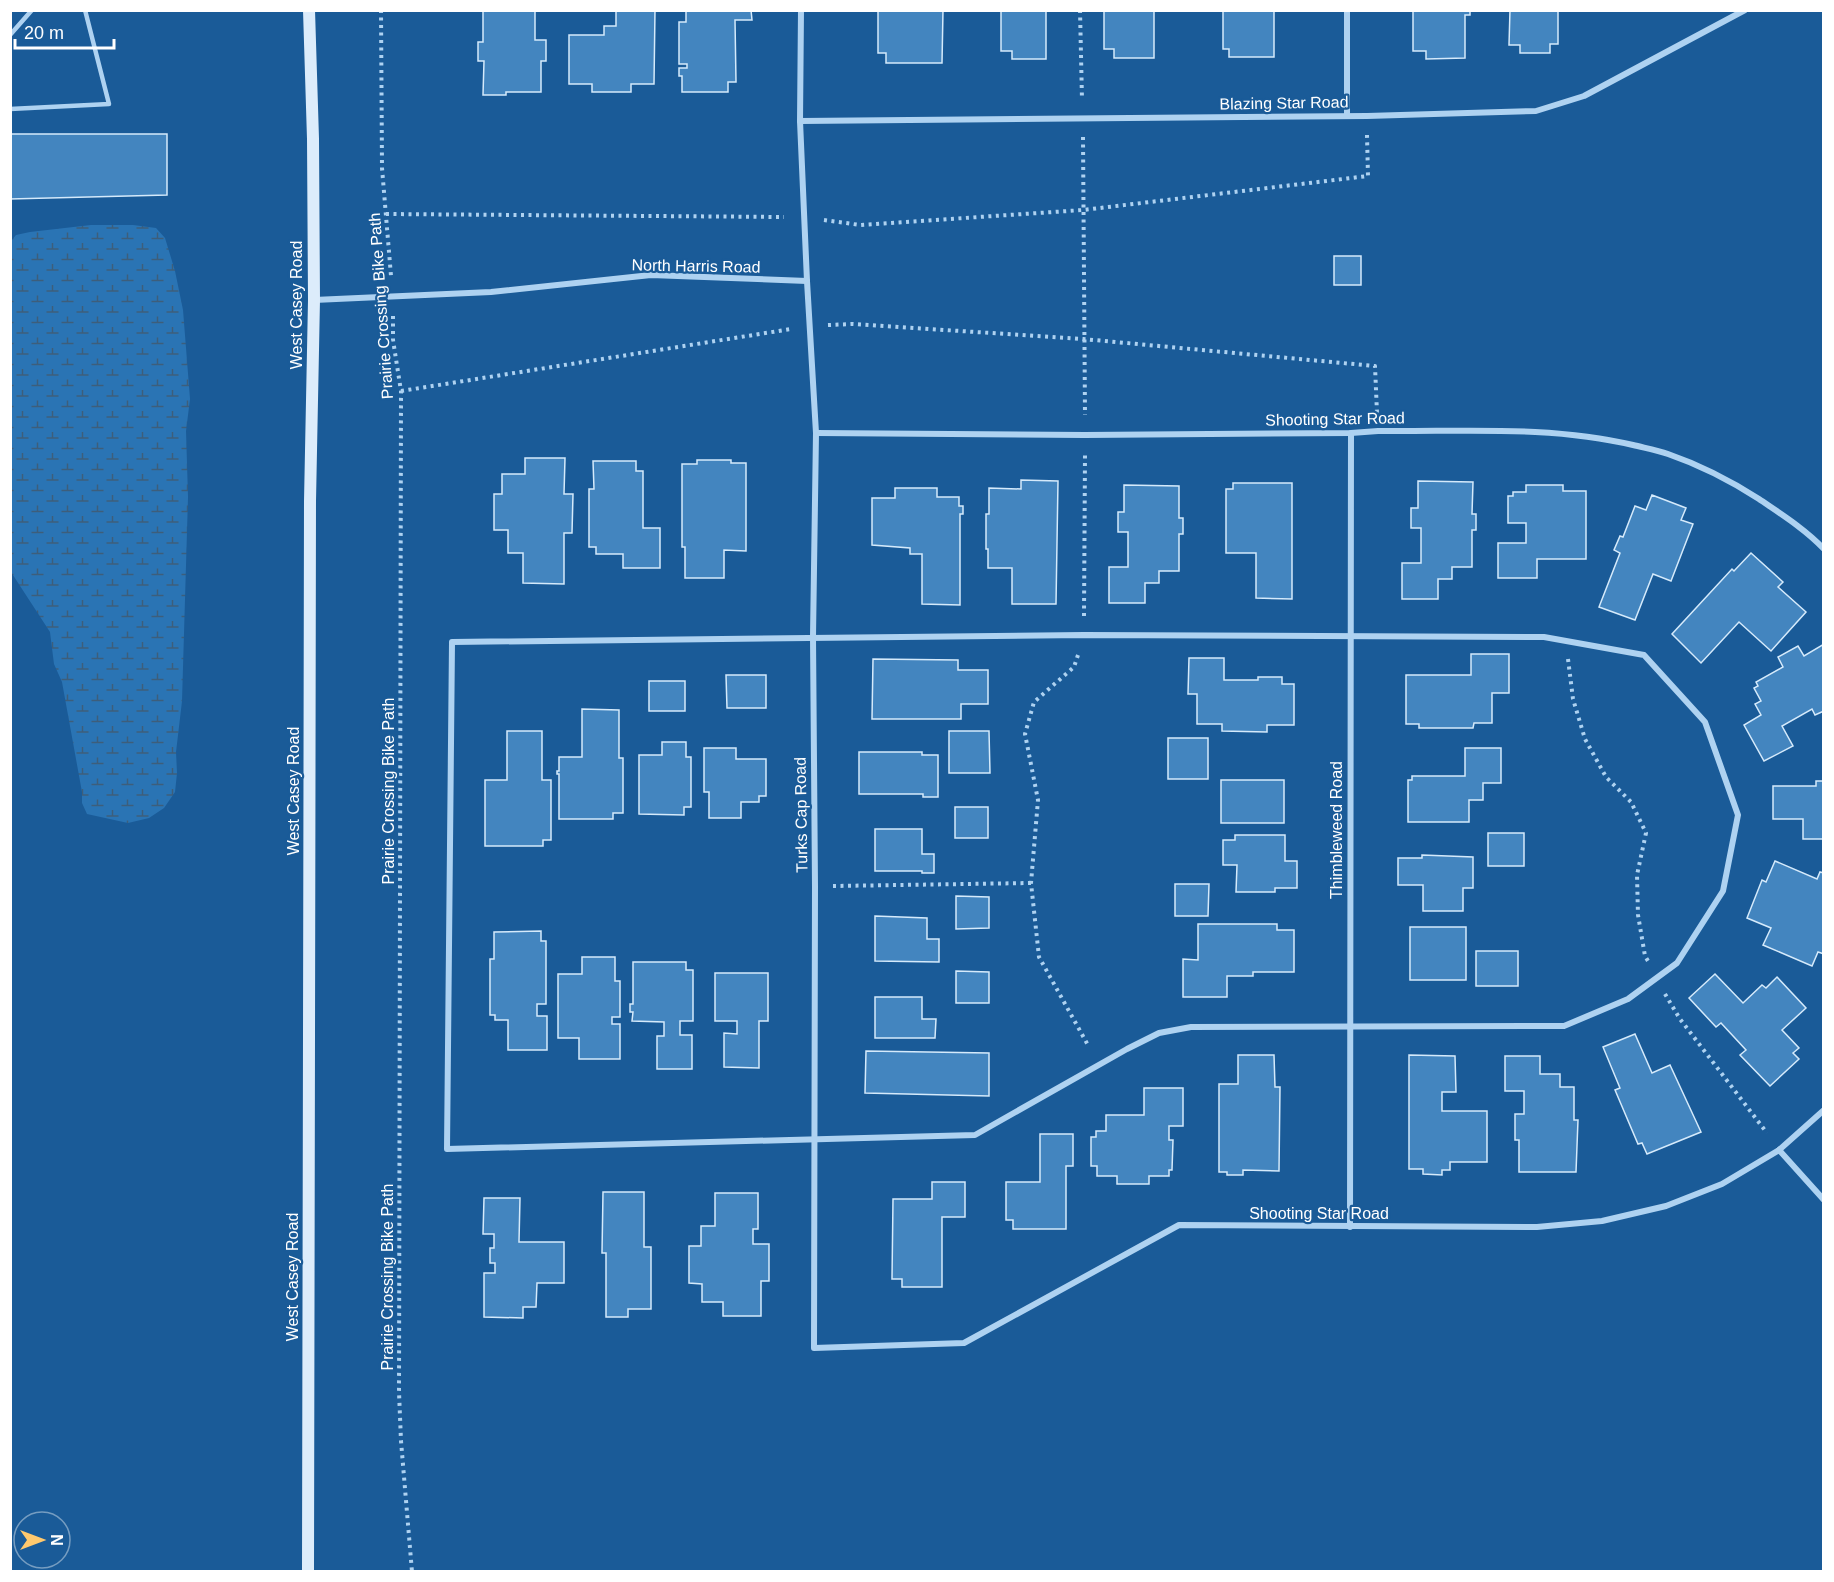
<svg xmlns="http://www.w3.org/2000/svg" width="1834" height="1582" font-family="Helvetica,sans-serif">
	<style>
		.wetland { fill: url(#wetland-marsh) }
		.building { fill: #4385bf; stroke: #d5eafb; stroke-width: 1.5 }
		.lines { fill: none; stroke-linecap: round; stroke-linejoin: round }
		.path { stroke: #aed2f1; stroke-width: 4; stroke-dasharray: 3 4.5; stroke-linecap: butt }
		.service { stroke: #aed2f1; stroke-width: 4.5 }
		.minor { stroke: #aed2f1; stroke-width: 6 }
		.secondary { stroke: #dcecfb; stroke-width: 12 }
		.labels { text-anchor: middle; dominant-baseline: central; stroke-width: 4.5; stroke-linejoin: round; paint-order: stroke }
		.street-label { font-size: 16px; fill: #fff; stroke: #1a5b98 }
	</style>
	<defs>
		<pattern id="wetland-marsh" width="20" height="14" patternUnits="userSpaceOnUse" patternTransform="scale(1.5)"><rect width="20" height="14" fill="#2a74b4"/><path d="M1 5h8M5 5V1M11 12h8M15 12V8" fill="none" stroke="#3d5e7b"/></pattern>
	</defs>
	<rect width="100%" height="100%" fill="#1a5b98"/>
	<path class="wetland" d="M91 225H133L156 228 165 238 175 271 183 310 190 399 186 431 188 497 182 701 176 752 177 773 175 792 164 808 149 818 128 823 87 814 82 803V792L62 682 54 664 50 632 11 572V241L16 235 30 232Z"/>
	<g class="building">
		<path d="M483 10H535V40H546V61H541V92H506V95H483L484 61H478V42H483Z"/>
		<path d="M616 10H655L654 84H631V92H592V84H569V35H604V26H616Z"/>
		<path d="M686 10H751L752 20H735L736 82H728V92H682V76H679V68H687V64H679V22H686Z"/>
		<path d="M878 10H943L942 63H886V53H878Z"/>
		<path d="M1001 10H1046V59H1012V51H1001Z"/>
		<path d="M1104 10H1154V58H1114V49H1104Z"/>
		<path d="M1223 10H1274V57H1229V49H1223Z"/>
		<path d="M1413 10H1470V15H1465V58L1426 59V51H1413Z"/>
		<path d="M1510 10H1558V44H1550V53H1520V45H1509Z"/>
		<path d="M10 134H167V195L10 199Z"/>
		<rect x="1334" y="256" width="27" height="29"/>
		<path d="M525 458H565L564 494H573L572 533H564V584L523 583V553H508V530H494V494H502V474H525Z"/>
		<path d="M697 460H731V463H746V551L724 550V578H685V547H682V464H697Z"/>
		<path d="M593 461H636V471H643V528H660V568H623V554H596V547H589V489H594Z"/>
		<path d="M1021 480 1058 481 1056 604H1012V568H988V549H986V514H989V488L1021 489Z"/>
		<path d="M1418 481 1473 482 1472 514H1476V530H1472V567H1452V579H1438V599H1402V563H1421V528H1411V508H1418Z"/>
		<path d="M1233 483H1292V599L1256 598V553H1226V489H1233Z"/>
		<path d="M1124 485 1179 486V518H1183V534H1179V571H1159V583H1145V603H1109V567H1128V532H1118V512H1124Z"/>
		<path d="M1526 485H1563V491H1586V559H1537V578H1498V543H1526V523H1508V496H1513V492H1526Z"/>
		<path d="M895 488H937V497H959V506H963V514H960V605L922 604V554H910V548L872 545V498H895Z"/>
		<path d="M1652 495 1686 508 1681 520 1693 524 1671 581 1653 574 1635 620 1599 607 1620 553 1614 550 1620 536 1623 537 1635 506 1646 510Z"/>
		<path d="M1751 553 1783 582 1778 587 1806 612 1771 651 1739 622 1701 663 1672 634 1732 569 1734 571Z"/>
		<path d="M1824 644V711L1815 715 1812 709 1782 726 1793 746 1764 761 1744 725 1761 715 1755 704 1761 701 1754 688 1758 686 1756 682 1783 667 1778 657 1798 646 1804 656Z"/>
		<path d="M1471 654H1509V693H1492V723H1474L1473 728H1419V724H1406V675H1471Z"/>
		<path d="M1189 658H1224V680H1258V677H1282V684H1294V725H1267V732L1222 731V724H1197V694H1188Z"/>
		<path d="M873 659 958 660V670H988V704H961V719H872Z"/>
		<path d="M726 675H766V708H727Z"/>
		<rect x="649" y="681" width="36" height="30"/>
		<path d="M582 709 619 710V758H623V813H613V819H559V774H557V771H559V757H582Z"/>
		<path d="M507 731H542V780H551V840H543V846H485V780H507Z"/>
		<path d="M949 731H989L990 773H949Z"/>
		<rect x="1168" y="738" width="40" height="41"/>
		<path d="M662 742H686V757H691V807H684V815L639 814V755H662Z"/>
		<path d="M704 748H736V759H766V796H759V802H741V818H709V792H704Z"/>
		<path d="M1465 748H1501V783H1483V800H1469V822H1408V780H1412V776H1465Z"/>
		<path d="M859 752H922V755H938V797H923V794H859Z"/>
		<rect x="1221" y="780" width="63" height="43"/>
		<path d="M1816 781H1824V839H1803V819H1773V786H1816Z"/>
		<rect x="955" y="807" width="33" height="31"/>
		<path d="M875 829H922V854H934V873H922V871H875Z"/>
		<rect x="1488" y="833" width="36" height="33"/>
		<path d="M1235 835H1285V861H1297V888H1275V892H1236L1237 865H1223V840H1235Z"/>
		<path d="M1422 855 1473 857V888H1463V911H1423V885H1398V858H1422Z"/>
		<path d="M1775 861 1817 879 1820 872 1824 873V954L1818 952 1812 966 1763 945 1771 928 1747 918 1762 880 1766 882Z"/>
		<path d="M1175 884H1209L1208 916H1175Z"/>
		<path d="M956 896 989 897V928L956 929Z"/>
		<path d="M875 916 927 918V939H939V962L875 961Z"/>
		<path d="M1198 924H1277V930H1294V972H1253V976H1227V997H1183V959L1198 960Z"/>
		<rect x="1410" y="927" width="56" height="53"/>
		<path d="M541 931V941H546V1004H537V1016H547V1050H508V1020H495V1015H490V959H494V932Z"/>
		<rect x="1476" y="951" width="42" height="35"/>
		<path d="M582 957H615V981H620V1017H612V1024H620V1059H579V1038H558V974H582Z"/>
		<path d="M633 962H686V970H693V1021H680V1035H692V1069H657V1036H664V1022L632 1021 633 1012H630V1004H633Z"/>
		<path d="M956 971 989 972V1003H956Z"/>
		<path d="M715 973H768V1021H759V1068L724 1067V1033L737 1034V1021H715Z"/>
		<path d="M1715 974 1743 1003 1762 985 1766 988 1777 977 1806 1008 1782 1030 1799 1048 1793 1053 1799 1059 1770 1086 1740 1055 1746 1050 1721 1023 1716 1027 1689 998Z"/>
		<path d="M875 997H922V1019H936L935 1038H875Z"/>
		<path d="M1635 1034 1652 1073 1670 1065 1701 1132 1647 1154 1642 1143 1638 1144 1615 1090 1620 1088 1603 1047Z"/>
		<path d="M866 1051 989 1053V1096L865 1093Z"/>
		<path d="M1238 1055H1274L1275 1087H1280L1279 1171 1243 1170V1175H1227V1172H1219V1084H1238Z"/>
		<path d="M1409 1055 1455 1056 1456 1092H1442V1111H1487V1162H1450V1170H1442V1175L1423 1174V1169H1409Z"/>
		<path d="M1505 1056H1540V1074H1560V1087H1574V1120H1578L1576 1172H1519V1140H1515V1114H1524V1091H1505Z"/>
		<path d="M1144 1088H1183V1126H1169V1140H1173L1172 1170H1169V1176H1149V1184H1117V1176H1097V1166H1091V1137H1096V1131H1106V1115H1144Z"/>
		<path d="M1040 1134H1073V1166H1066V1229H1013V1220H1006V1182H1040Z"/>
		<path d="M932 1182H965V1217H942V1287H902V1279H892L893 1199H932Z"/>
		<path d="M603 1192H644V1247H651V1309H628V1317H606V1253H602Z"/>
		<path d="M715 1193H758V1229H753V1244H769V1281H761V1316H723V1302H702V1284L689 1283V1246H701V1226H715Z"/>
		<path d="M484 1198H520L519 1242H564V1283H537L536 1307H523V1318L484 1317V1273H495V1263H490V1248H494V1234H483Z"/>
	</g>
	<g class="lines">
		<g class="path">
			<path d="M381 10 382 168 391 276"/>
			<path d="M1080 10 1082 100"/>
			<path d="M1083 137 1085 415"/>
			<path d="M386 214 784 217"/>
			<path d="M824 220 860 225 1083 210 1368 176 1367 135"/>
			<path d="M393 316V340L401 391 399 1392 401 1441 412 1572"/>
			<path d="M828 325 853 324 1083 339 1375 366 1377 413"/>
			<path d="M401 391 791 329"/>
			<path d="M1084 616 1085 455"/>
			<path d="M1078 655 1074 667 1034 702 1025 734 1038 800 1031 883 1039 957 1089 1047"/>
			<path d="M1568 659 1573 699 1585 739 1606 777 1631 802 1646 833 1637 875 1638 915 1645 956 1648 961"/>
			<path d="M833 886 1031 883"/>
			<path d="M1665 994 1680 1019 1767 1133"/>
		</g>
		<g class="service">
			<path d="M10 35 32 10"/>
			<path d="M10 109 109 104 85 10"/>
		</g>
		<g class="minor">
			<path d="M1347 10V115"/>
			<path d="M800 121 1367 116 1536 111 1584 96 1745 10"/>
			<path d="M807 281 816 433 813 637 815 886 814 1348 964 1343 1179 1225 1537 1227 1602 1221 1666 1206 1722 1184 1779 1150 1824 1110"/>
			<path d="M314 300 491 292 651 275 807 281 800 121 801 10"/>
			<path d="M816 433 1085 435 1351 433 1378 431C1462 432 1550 425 1633 445 1645 448 1657 450 1668 454 1700 465 1731 481 1759 499 1781 514 1805 529 1824 549"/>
			<path d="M1084 635 1544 637 1644 655 1705 722 1738 815 1723 891 1677 963 1628 999 1564 1026 1191 1027 1159 1033 1127 1049 975 1135 447 1149 452 642Z"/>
			<path d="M1779 1150 1824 1200"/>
			<path d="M1350 1227 1351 433"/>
		</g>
		<path class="secondary" d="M308 1572 310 501 314 300 313 139 309 10"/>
	</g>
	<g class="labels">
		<g class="street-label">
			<text transform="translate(1284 103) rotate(-1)">Blazing Star Road</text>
			<text transform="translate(696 266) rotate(1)">North Harris Road</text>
			<text transform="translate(296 305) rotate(-90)">West Casey Road</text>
			<text transform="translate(381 306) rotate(-94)">Prairie Crossing Bike Path</text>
			<text transform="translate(1335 419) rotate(-1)">Shooting Star Road</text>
			<text transform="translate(293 791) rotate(-90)">West Casey Road</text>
			<text transform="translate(388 791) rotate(-90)">Prairie Crossing Bike Path</text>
			<text transform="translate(801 815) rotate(-91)">Turks Cap Road</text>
			<text transform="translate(1336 830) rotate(-90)">Thimbleweed Road</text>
			<text x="1319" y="1213">Shooting Star Road</text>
			<text transform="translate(292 1277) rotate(-90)">West Casey Road</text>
			<text transform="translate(387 1277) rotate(-90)">Prairie Crossing Bike Path</text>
		</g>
	</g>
	<rect width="1834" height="1582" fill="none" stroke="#ffffff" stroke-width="24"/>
	<g transform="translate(42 1540) rotate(90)"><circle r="28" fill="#1a5b98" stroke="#769dc1" stroke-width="1.5"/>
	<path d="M0-4.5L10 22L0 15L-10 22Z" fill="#ffc96e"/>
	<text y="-9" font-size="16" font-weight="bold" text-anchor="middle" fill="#ffffff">N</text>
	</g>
	<path d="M15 39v9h99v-9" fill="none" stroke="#ffffff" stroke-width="3"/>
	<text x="24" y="39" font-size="18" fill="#ffffff" stroke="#1a5b98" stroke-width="4.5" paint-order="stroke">20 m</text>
</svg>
